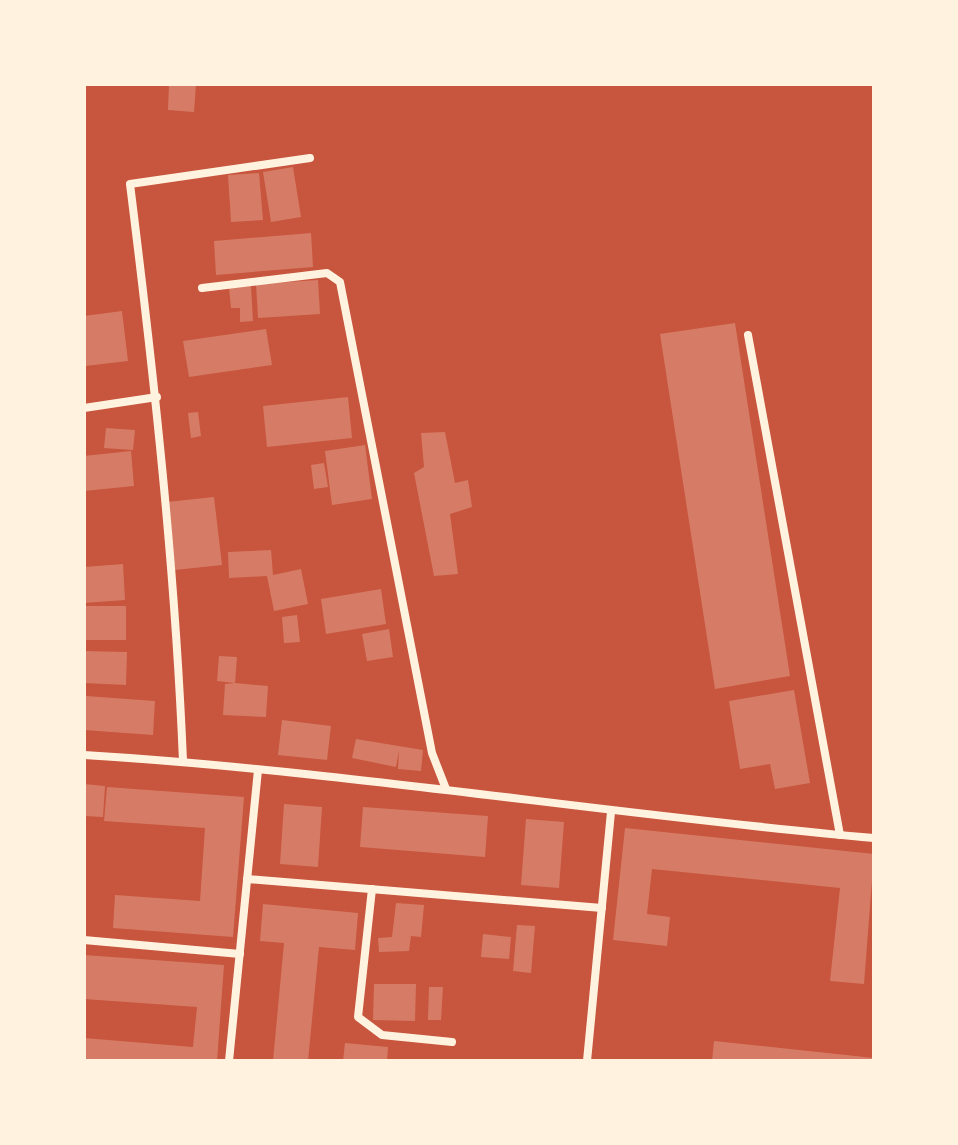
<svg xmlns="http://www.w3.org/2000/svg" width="958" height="1145" font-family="Manrope,sans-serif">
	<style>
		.building { fill: #d67c66 }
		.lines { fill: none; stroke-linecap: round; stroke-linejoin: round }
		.minor { stroke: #fff3e0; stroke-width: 8 }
	</style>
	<rect width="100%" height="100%" fill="#c8553d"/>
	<g class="building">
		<path d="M169 84H196L194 112 168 110Z"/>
		<path d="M293 167 301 217 271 222 263 172Z"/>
		<path d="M259 173 263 220 231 222 228 175Z"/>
		<path d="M311 233 313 267 216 275 214 241Z"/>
		<path d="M318 280 320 314 258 318 256 284Z"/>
		<path d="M251 286 253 321 240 322V308H231L229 288Z"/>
		<path d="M122 311 128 361 85 366 84 316Z"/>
		<path d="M735 323 790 676 715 689 660 334Z"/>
		<path d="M266 329 272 365 189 377 183 341Z"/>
		<path d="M348 397 352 438 267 447 263 406Z"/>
		<path d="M198 412 201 436 191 438 188 413Z"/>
		<path d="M106 428 135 430 133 450 104 448Z"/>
		<path d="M445 432 455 483 468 480 472 507 450 514 458 574 434 576 414 473 424 467 421 433Z"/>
		<path d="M365 445 372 499 332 505 325 451Z"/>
		<path d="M131 451 134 486 84 491V456Z"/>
		<path d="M324 463 328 487 314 489 311 465Z"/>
		<path d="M214 497 222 565 175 570 167 502Z"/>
		<path d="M271 550 273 575 301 569 308 604 274 611 267 576 229 578 228 552Z"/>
		<path d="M123 564 125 600 84 603V567Z"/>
		<path d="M381 589 386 624 326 634 321 599Z"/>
		<rect x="84" y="606" width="42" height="34"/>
		<path d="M297 615 300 642 284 643 282 617Z"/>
		<path d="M389 629 393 657 367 661 362 634Z"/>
		<path d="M84 651 127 652 126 685 84 683Z"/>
		<path d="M219 656 237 657 235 683 217 681Z"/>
		<path d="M235 683 268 686 266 717 223 715 225 684Z"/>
		<path d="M794 690 810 783 775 789 770 764 740 769 729 701Z"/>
		<path d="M86 696 155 701 153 735 84 730Z"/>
		<path d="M282 720 331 726 327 760 278 755Z"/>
		<path d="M356 739 423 750 421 771 398 769 399 750 396 767 352 758Z"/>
		<path d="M84 784 105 786 103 817 84 816Z"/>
		<path d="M107 787 244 797 233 937 113 928 115 895 200 901 205 828 104 821Z"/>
		<path d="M284 804 322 807 318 867 280 864Z"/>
		<path d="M363 807 488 816 485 857 360 847Z"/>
		<path d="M526 819 564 822 559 888 521 885Z"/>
		<path d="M625 828 874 854 864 984 830 981 840 888 652 869 647 914 670 917 667 946 613 940Z"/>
		<path d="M396 903 424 905 421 937 411 936 409 951 379 952 378 938 392 937Z"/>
		<path d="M263 904 358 913 355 950 319 947 308 1061H273L284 943 260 941Z"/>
		<path d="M517 925 535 926 531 973 513 971Z"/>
		<path d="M483 934 511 937 509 959 481 957Z"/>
		<path d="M84 955 224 965 217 1061H84V1038L193 1047 197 1007 84 999Z"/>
		<path d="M374 984H416L415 1021 373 1020Z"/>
		<path d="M429 987H443L441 1020H428Z"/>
		<path d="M714 1041 874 1058V1061H712Z"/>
		<path d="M345 1043 388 1047 387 1061H343Z"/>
	</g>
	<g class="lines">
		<g class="minor">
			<path d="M202 288 327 273 340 282 432 753 446 789"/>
			<path d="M748 335 840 835"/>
			<path d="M84 408 157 397"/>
			<path d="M84 755C348 771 610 815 874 838"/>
			<path d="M183 761C175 567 154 376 130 184L310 158"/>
			<path d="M247 879 602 908"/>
			<path d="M372 889 358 1017 382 1035 452 1042"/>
			<path d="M84 940 240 954"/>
			<path d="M229 1061 258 770"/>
			<path d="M587 1061 611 812"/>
		</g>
	</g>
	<rect width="958" height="1145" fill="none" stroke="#fff3e0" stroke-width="172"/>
</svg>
